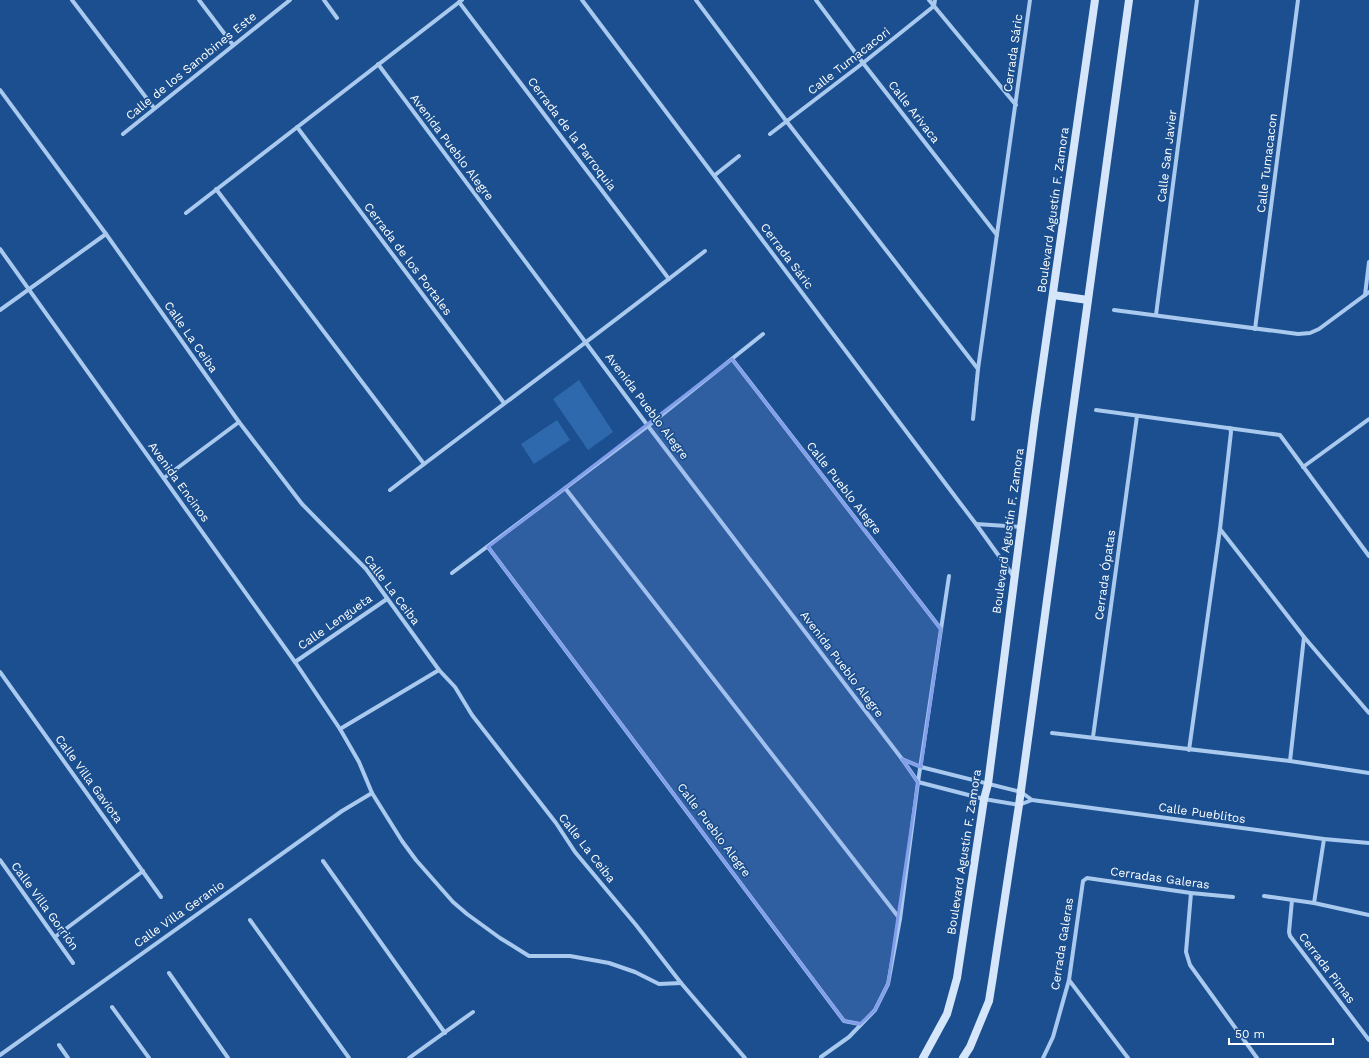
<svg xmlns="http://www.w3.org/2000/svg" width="1369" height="1058" font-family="'Work Sans',sans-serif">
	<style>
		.green { fill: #2e69ad }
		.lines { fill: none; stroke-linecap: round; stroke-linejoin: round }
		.street { stroke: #a9c9ee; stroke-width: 4 }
		.secondary { stroke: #d6e6fa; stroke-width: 8 }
		.marked { fill: #839eea; fill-opacity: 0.2; stroke: #839eea; stroke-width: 3; stroke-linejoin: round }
		.labels { text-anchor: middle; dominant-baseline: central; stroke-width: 3.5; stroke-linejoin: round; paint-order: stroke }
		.street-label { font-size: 12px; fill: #fff; stroke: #1b4f8f }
	</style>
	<rect width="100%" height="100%" fill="#1b4f8f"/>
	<g class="green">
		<path d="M579 380 613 432 588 450 553 399Z"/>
		<path d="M557 420 570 440 534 464 521 444Z"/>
	</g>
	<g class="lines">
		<g class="street">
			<path d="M72 0 154 108"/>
			<path d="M199 0 233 45"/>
			<path d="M324 0 337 18"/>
			<path d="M582 0 960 503 976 524 1014 577"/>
			<path d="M696 0 787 122 978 369"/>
			<path d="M816 0 863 63 997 235"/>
			<path d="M929 0 1016 105"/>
			<path d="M459 2 669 279"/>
			<path d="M378 64 648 426 902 759 918 782 984 799 1019 805 1032 800"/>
			<path d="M0 90 106 234 239 422 302 504 366 569 439 670 455 687 472 715 556 823 575 852 636 925 681 983 745 1058"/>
			<path d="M297 127 504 403"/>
			<path d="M123 134 290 0"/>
			<path d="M770 134 863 63 934 6 935 0"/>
			<path d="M715 175 739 156"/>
			<path d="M216 189 424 464"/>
			<path d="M186 213 462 0"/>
			<path d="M0 249 295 662 340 729 359 762 372 793 402 841 416 860 453 902 467 914 500 938 529 956H570L609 963 635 972 659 984 681 983"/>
			<path d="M1365 295 1369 262"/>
			<path d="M0 310 106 234"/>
			<path d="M1114 310 1298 334 1310 333 1319 329 1369 292"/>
			<path d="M1156 315 1197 0"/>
			<path d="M1255 329 1298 0"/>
			<path d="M732 359 941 629"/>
			<path d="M1096 410 1280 435 1369 556"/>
			<path d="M973 419 978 369 1030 0"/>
			<path d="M1303 467 1369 419"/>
			<path d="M164 478 239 422"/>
			<path d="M565 488 900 919"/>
			<path d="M390 490C495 410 601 332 705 251"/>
			<path d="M976 524 1020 527"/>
			<path d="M1220 529 1304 637 1369 713"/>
			<path d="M488 547 844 1021 860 1024"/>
			<path d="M452 573 648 426 763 334"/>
			<path d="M295 662 387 599"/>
			<path d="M0 672 161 897"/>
			<path d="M340 729 439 670"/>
			<path d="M1052 733 1290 761 1369 773"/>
			<path d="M1093 737 1137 416"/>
			<path d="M1189 750 1220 529 1231 432 1230 428"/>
			<path d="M902 759 921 767 1021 792 1032 800 1324 839 1369 843"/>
			<path d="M1290 761 1304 637"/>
			<path d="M0 860 73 963"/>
			<path d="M323 861 445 1033"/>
			<path d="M1191 893 1186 952 1190 965 1257 1058"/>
			<path d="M1264 896 1314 903 1369 915"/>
			<path d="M1292 900 1289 932 1290 936 1369 1040"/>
			<path d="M1314 903 1324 839"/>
			<path d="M250 920 349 1058"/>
			<path d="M55 937 143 871"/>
			<path d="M169 973 228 1058"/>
			<path d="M1069 980 1128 1058"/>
			<path d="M112 1007 149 1058"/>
			<path d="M59 1045 68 1058"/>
			<path d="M0 1055 342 811 372 793"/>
			<path d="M821 1057 849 1037 875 1010 888 984 900 919 918 782 949 576"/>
			<path d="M409 1058 473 1012"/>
			<path d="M1043 1058 1053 1037 1069 980 1083 881 1087 878 1191 893 1233 897"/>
		</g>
		<g class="secondary">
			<path d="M1053 295 1088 300"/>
			<path d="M923 1058 947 1014 957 978 984 799 988 784 1035 418 1095 0"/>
			<path d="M963 1058 970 1047 989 1001 993 976 1019 805 1129 0"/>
		</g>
	</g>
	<path class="marked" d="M732 359 941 629 921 767 902 759 918 782 888 984 875 1010 860 1024 844 1021 488 547Z"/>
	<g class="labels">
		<g class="street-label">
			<text transform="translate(1013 53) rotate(-82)">Cerrada Sáric</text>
			<text transform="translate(849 61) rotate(-38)">Calle Tumacacori</text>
			<text transform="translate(191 66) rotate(-39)">Calle de los Sanobines Este</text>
			<text transform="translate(914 112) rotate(52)">Calle Arivaca</text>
			<text transform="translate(572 134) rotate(53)">Cerrada de la Parroquia</text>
			<text transform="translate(452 147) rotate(53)">Avenida Pueblo Alegre</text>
			<text transform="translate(1167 156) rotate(-83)">Calle San Javier</text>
			<text transform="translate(1267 163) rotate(-83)">Calle Tumacacon</text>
			<text transform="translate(1053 210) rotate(-82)">Boulevard Agustín F. Zamora</text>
			<text transform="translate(787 256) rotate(53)">Cerrada Sáric</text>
			<text transform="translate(408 259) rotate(53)">Cerrada de los Portales</text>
			<text transform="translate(191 337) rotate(55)">Calle La Ceiba</text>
			<text transform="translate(647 406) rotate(53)">Avenida Pueblo Alegre</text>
			<text transform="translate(179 482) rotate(54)">Avenida Encinos</text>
			<text transform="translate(844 488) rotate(52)">Calle Pueblo Alegre</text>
			<text transform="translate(1008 531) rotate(-82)">Boulevard Agustín F. Zamora</text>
			<text transform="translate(1105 575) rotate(-82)">Cerrada Ópatas</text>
			<text transform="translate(392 590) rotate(53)">Calle La Ceiba</text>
			<text transform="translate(335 622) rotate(-35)">Calle Lengueta</text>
			<text transform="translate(842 664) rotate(53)">Avenida Pueblo Alegre</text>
			<text transform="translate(89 779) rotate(54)">Calle Villa Gaviota</text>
			<text transform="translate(1202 813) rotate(8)">Calle Pueblitos</text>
			<text transform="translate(714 830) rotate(53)">Calle Pueblo Alegre</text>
			<text transform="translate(587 848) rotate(52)">Calle La Ceiba</text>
			<text transform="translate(964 852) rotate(-81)">Boulevard Agustín F. Zamora</text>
			<text transform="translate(1160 878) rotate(8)">Cerradas Galeras</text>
			<text transform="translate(45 906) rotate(54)">Calle Villa Gorrión</text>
			<text transform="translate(179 914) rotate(-35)">Calle Villa Geranio</text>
			<text transform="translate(1062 944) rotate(-81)">Cerrada Galeras</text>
			<text transform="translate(1327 968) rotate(53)">Cerrada Pimas</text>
		</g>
	</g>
	<path d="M1229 1038v6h104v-6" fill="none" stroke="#ffffff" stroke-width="2"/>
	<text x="1235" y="1038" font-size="12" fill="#ffffff" stroke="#1b4f8f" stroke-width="3" paint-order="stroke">50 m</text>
</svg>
